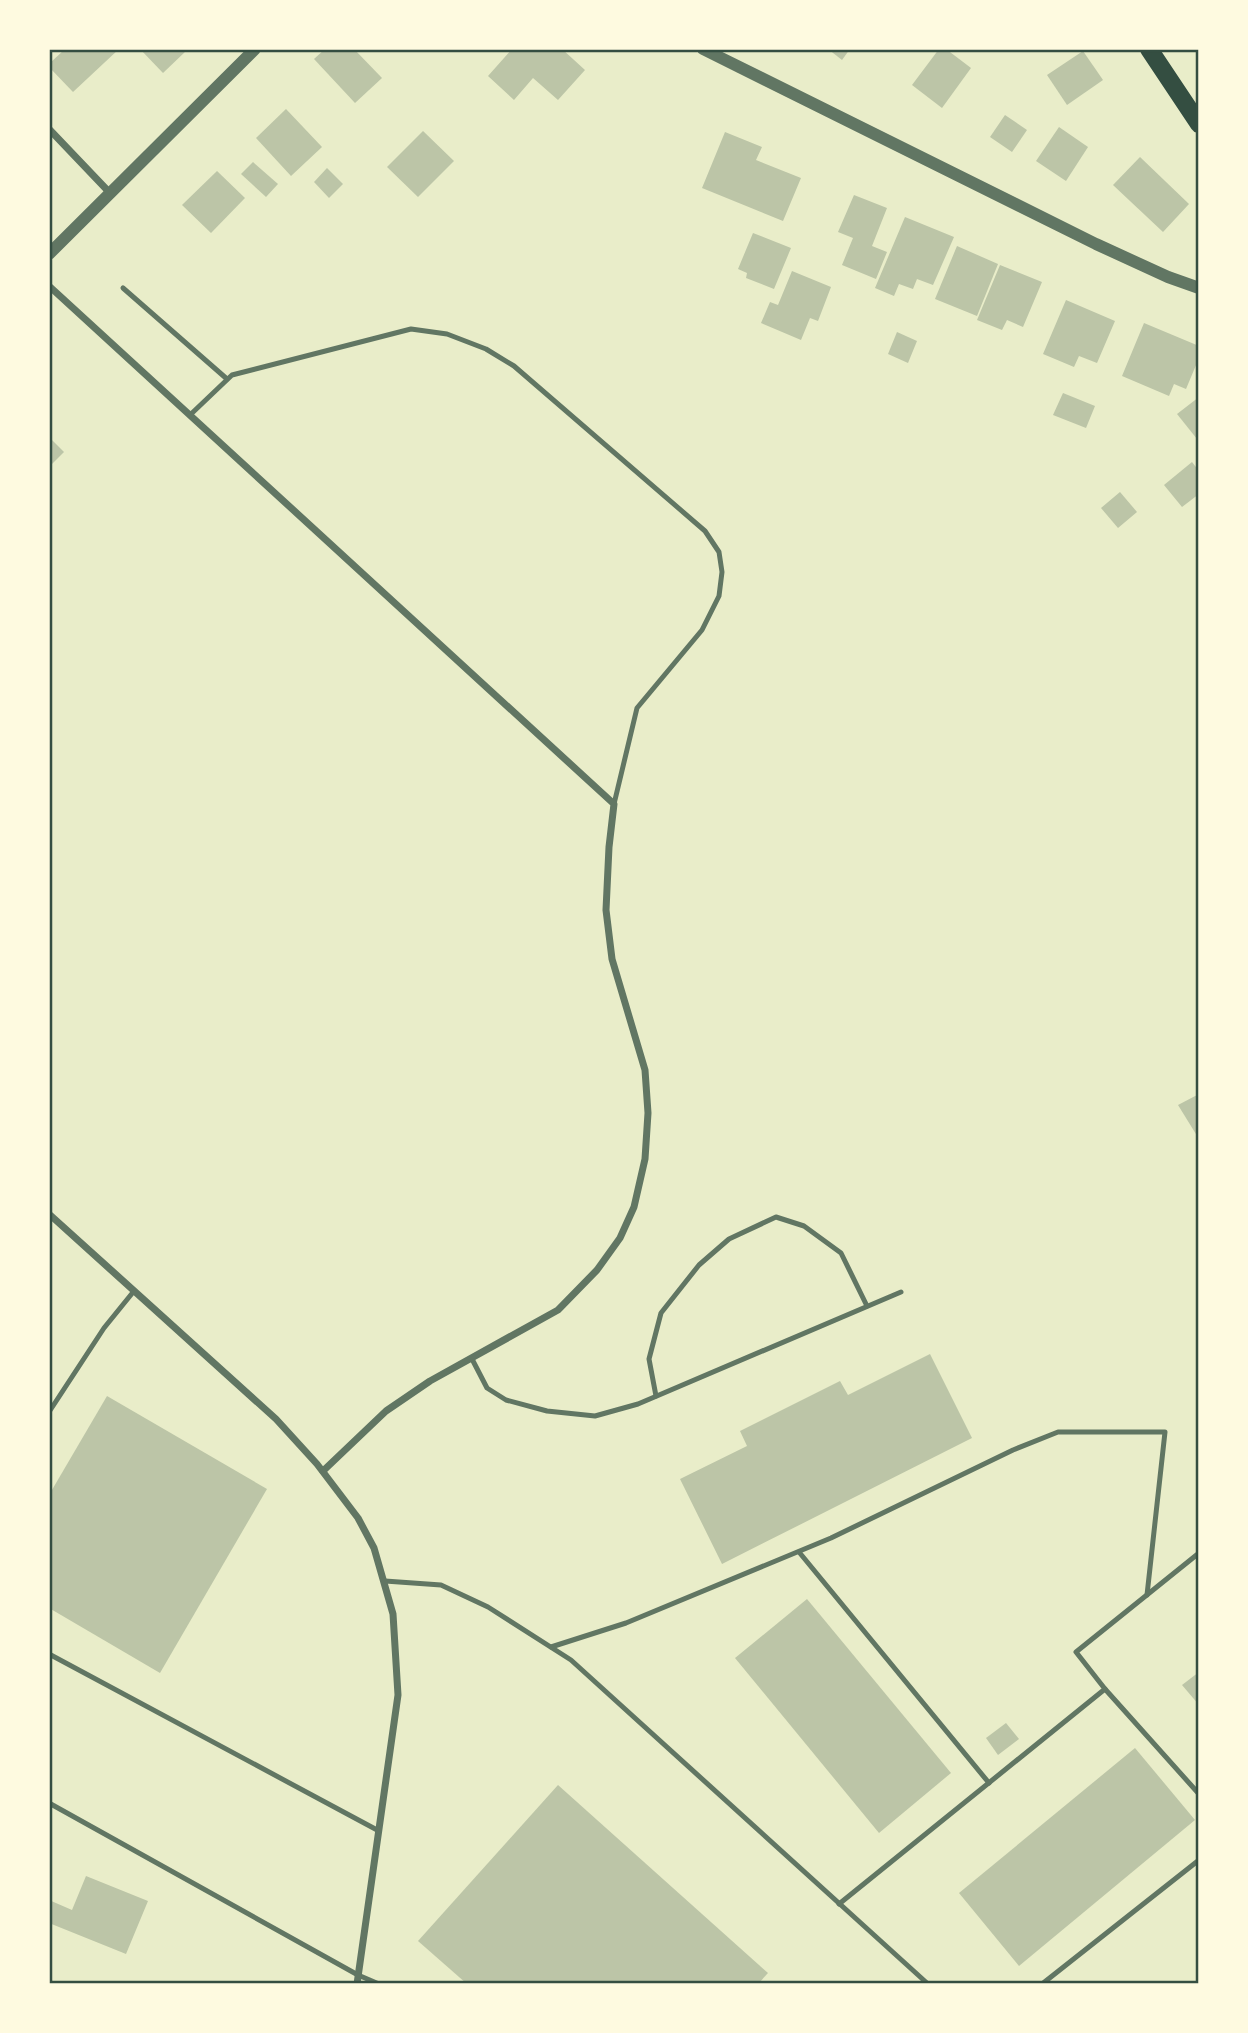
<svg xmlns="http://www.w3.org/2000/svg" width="1248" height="2033" font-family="'Open Sans',sans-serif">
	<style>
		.building { fill: #bcc5a7 }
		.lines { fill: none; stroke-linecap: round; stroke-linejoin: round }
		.service { stroke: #617663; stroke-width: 5 }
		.minor { stroke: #617663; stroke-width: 7 }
		.tertiary { stroke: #617663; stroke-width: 12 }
		.primary { stroke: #344e41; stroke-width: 18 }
		.neatline { fill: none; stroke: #344e41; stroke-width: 2.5 }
	</style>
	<rect width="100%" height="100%" fill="#e9edc9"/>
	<g class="building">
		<path d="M65 49H119L73 92 49 67V64Z"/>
		<path d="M140 49H184L186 51 163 73Z"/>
		<path d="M325 49H354L382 78 355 103 314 59Z"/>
		<path d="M512 49H562L585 70 558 100 533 78 514 100 488 76Z"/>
		<path d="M828 49H850L842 60Z"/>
		<path d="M939 49H946L971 68 942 108 912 85Z"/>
		<path d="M1083 51 1103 80 1067 105 1047 75Z"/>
		<path d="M286 109 322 147 291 176 256 138Z"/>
		<path d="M1005 115 1027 130 1012 152 990 137Z"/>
		<path d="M1059 127 1088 147 1066 181 1036 161Z"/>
		<path d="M423 131 454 161 418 197 387 167Z"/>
		<path d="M725 132 762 147 756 160 801 178 783 221 702 188Z"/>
		<path d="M1140 157 1189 204 1163 232 1113 185Z"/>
		<path d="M253 162 278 184 266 197 241 174Z"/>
		<path d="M327 168 343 184 329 198 314 182Z"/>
		<path d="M217 171 245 198 211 233 182 205Z"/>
		<path d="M854 195 887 208 872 246 887 252 876 279 842 265 853 238 838 232Z"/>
		<path d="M905 217 954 237 933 285 917 279 913 289 899 284 894 296 875 288Z"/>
		<path d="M753 233 791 248 774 289 746 278 747 273 738 269Z"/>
		<path d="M957 246 998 264 977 316 935 299Z"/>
		<path d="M1000 265 1042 282 1023 327 1007 320 1002 330 977 320Z"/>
		<path d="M792 271 831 287 818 321 810 318 801 340 761 323 770 302 778 305Z"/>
		<path d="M1066 300 1115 321 1097 363 1079 356 1074 367 1043 354Z"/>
		<path d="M1144 323 1199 346V358L1186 389 1174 384 1169 396 1122 376Z"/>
		<path d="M897 332 917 341 908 363 888 354Z"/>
		<path d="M1063 393 1095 406 1086 428 1053 415Z"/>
		<path d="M1199 397V438L1197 439 1177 414Z"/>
		<path d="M49 437 64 452 49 467Z"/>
		<path d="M1192 462 1199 471V494L1182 507 1164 485Z"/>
		<path d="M1120 492 1137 512 1118 528 1101 508Z"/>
		<path d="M1199 1094V1139L1178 1105Z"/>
		<path d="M930 1354 972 1438 722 1564 680 1479 747 1446 740 1431 840 1381 848 1395Z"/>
		<path d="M107 1396 267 1489 160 1673 49 1608V1495Z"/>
		<path d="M807 1599 951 1773 879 1833 735 1658Z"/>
		<path d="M1199 1672V1705L1182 1685Z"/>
		<path d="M1006 1723 1019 1739 998 1755 986 1738Z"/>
		<path d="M1135 1748 1195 1820 1019 1966 959 1893Z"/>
		<path d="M558 1785 768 1973 758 1984H467L418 1941Z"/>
		<path d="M86 1876 148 1901 126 1954 49 1923V1900L72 1910Z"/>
	</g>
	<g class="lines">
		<g class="service">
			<path d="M123 288 227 379"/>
			<path d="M190 415 232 375 411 329 447 334 486 349 514 366 705 531 719 552 722 572 719 596 702 630 637 708 614 804"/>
			<path d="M472 1359 487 1388 506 1400 547 1411 595 1416 638 1404 901 1292"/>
			<path d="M656 1396 649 1359 661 1313 699 1265 729 1239 776 1217 804 1226 841 1253 867 1306"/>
			<path d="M49 1412 104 1328 134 1291"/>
			<path d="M799 1552 989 1783"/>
			<path d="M385 1581 441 1585 488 1607 571 1660 928 1984"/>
			<path d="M551 1647 626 1623 831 1538 1013 1450 1058 1432H1165L1147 1595"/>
			<path d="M49 1654 379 1831"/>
			<path d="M1105 1689 1199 1794"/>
			<path d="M49 1803 358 1975 379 1984"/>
			<path d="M839 1904 1105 1689 1076 1652 1199 1553"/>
			<path d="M49 1982 53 1984"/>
			<path d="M1042 1984 1199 1860"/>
		</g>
		<g class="minor">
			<path d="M49 129 110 193"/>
			<path d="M49 286 614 804 609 847 606 910 612 959 645 1070 648 1113 645 1159 634 1207 620 1238 597 1270 558 1310 430 1381 386 1411 323 1471"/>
			<path d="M49 1214 276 1419 317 1464 358 1518 374 1548 393 1614 398 1695 357 1984"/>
		</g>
		<g class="tertiary">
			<path d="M703 49 1096 244 1168 277 1199 288"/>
			<path d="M49 254 255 49"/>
		</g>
		<path class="primary" d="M1149 49 1199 124"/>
	</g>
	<rect width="1248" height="2033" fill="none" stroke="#fefae0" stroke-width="102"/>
	<rect x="51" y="51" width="1146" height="1931" class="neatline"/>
</svg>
